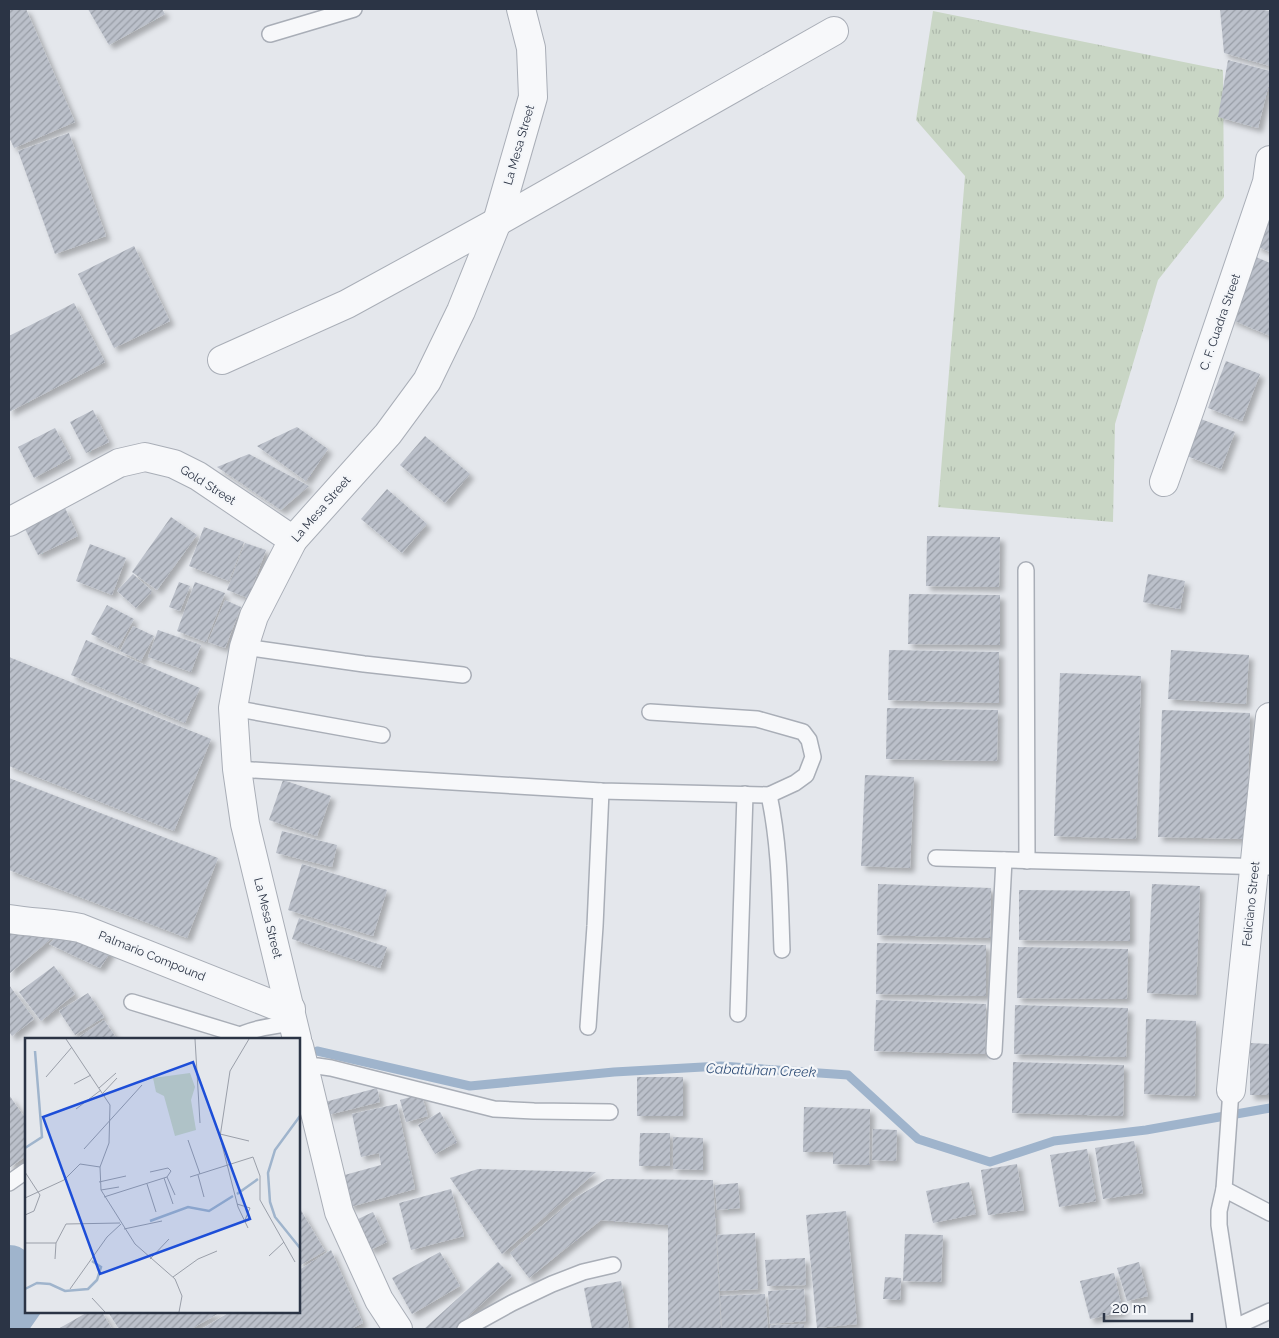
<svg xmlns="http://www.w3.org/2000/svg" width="1279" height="1338" font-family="Raleway,sans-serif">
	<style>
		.grass { fill: url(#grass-tufts) }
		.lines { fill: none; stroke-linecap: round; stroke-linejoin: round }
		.stream { stroke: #9fb4cc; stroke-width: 9 }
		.river { stroke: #9fb4cc; stroke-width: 52 }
		.building { fill: url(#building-hatch); filter: url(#shadow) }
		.service-casing { stroke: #a9aeb7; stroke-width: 18 }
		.minor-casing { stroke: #a9aeb7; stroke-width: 30 }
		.service { stroke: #f7f8fa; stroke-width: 15 }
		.minor { stroke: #f7f8fa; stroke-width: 28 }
		.labels { text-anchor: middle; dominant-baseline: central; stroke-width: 4.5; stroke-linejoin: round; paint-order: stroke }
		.street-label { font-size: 12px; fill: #2b3445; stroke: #f4f6f9 }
		.water-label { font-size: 14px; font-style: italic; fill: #34527a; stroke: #f4f6f9 }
		.inset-river { fill: none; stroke: #9fb4cc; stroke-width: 2.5 }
		.inset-road { fill: none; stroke: #9a9fa9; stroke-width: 1 }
		.view { fill: #1d4ed8; fill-opacity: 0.15; stroke: #1d4ed8; stroke-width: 2.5 }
		.inset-edge { fill: none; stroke: #2b3445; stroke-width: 2.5 }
	</style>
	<defs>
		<pattern id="grass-tufts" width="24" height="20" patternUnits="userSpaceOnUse" patternTransform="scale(1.25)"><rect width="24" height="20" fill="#c9d6c5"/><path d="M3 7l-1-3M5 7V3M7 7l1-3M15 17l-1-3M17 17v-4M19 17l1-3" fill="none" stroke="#adb8ab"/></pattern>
		<pattern id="building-hatch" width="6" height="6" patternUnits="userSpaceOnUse" patternTransform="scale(1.25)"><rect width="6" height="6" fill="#bbc0ca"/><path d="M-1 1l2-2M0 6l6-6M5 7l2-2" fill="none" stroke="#989da6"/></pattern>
		<filter id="shadow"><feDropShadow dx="4.5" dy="4.5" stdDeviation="2.5" flood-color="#0004"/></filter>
	</defs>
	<rect width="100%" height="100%" fill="#e4e7ec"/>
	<path class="grass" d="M933 11 1223 70 1224 197 1158 280 1115 424 1113 522 938 507 965 176 916 120Z"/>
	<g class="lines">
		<path class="stream" d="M317 1051 470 1086 614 1072 721 1066 848 1075 918 1139 990 1162 1054 1141 1146 1130 1270 1108"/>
		<path class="river" d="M9 1271 23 1293 9 1313"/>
	</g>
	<g class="building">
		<path d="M9 9H26L75 122 14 148 9 137Z"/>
		<path d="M88 9H162L165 14 109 45Z"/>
		<path d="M1220 9H1255L1270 11V66L1224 53Z"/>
		<path d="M1228 60 1270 71V79L1258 128 1218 117Z"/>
		<path d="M69 133 106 236 55 254 18 151Z"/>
		<path d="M1270 212V252L1256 246Z"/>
		<path d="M134 246 170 321 114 348 78 274Z"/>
		<path d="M1256 257 1270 263V336L1230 319Z"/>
		<path d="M74 303 105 362 9 412V336Z"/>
		<path d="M1226 361 1260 374 1242 421 1208 408Z"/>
		<path d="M93 410 109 442 86 453 70 422Z"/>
		<path d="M1201 419 1235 432 1221 469 1187 456Z"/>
		<path d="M297 427 328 449 306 481 257 446Z"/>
		<path d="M55 428 71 458 34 478 18 447Z"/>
		<path d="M425 436 470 474 445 503 400 465Z"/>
		<path d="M249 454 309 486 281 510 217 467Z"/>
		<path d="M387 489 427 524 402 553 361 519Z"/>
		<path d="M65 508 78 536 38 555 24 527Z"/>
		<path d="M171 517 197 535 157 590 132 572Z"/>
		<path d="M204 527 244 542 229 581 189 566Z"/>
		<path d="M927 536 1000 537 999 587 926 586Z"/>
		<path d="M245 543 266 550 248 598 227 590Z"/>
		<path d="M90 544 126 558 112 595 76 581Z"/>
		<path d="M133 574 152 591 136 608 117 591Z"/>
		<path d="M1148 574 1185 581 1180 609 1143 602Z"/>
		<path d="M179 582 190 586 180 611 169 607Z"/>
		<path d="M195 582 225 593 206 642 177 631Z"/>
		<path d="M909 594 1000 595V645L908 644Z"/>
		<path d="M225 600 241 607 225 648 208 642Z"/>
		<path d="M107 605 134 619 118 648 91 634Z"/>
		<path d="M133 626 154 636 141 661 120 651Z"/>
		<path d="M158 630 201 645 191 672 148 657Z"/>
		<path d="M86 640 200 688 185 723 71 675Z"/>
		<path d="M889 650 999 652V703L888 700Z"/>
		<path d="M1171 650 1249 655 1246 704 1168 699Z"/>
		<path d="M9 657 211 739 174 831 9 766Z"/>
		<path d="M1060 673 1141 676 1136 839 1054 836Z"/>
		<path d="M887 708 998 710 997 761 886 759Z"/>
		<path d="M1162 710 1250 713 1247 839 1158 837Z"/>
		<path d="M865 775 914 777 910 868 861 866Z"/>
		<path d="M9 778 218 858 187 938 9 870Z"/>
		<path d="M283 780 331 796 317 836 269 820Z"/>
		<path d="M282 831 337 845 332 867 276 853Z"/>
		<path d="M302 864 387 890 373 936 288 910Z"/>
		<path d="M878 884 991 888 990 938 877 935Z"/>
		<path d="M1152 884 1200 886 1196 995 1147 993Z"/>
		<path d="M1019 890 1130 891V941L1019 940Z"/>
		<path d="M299 918 387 947 380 968 292 939Z"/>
		<path d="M9 924 57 934 9 974Z"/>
		<path d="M66 929 112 950 100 968 49 944Z"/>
		<path d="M877 943 986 945V996L876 994Z"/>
		<path d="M1018 947 1128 949 1127 999 1017 998Z"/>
		<path d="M54 966 75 994 41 1021 19 992Z"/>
		<path d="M9 985 34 1019 12 1036 9 1032Z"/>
		<path d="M88 993 104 1017 75 1035 59 1011Z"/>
		<path d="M876 1000 986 1004 985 1054 874 1051Z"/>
		<path d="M1015 1005 1128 1008 1126 1057 1014 1054Z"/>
		<path d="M1146 1019 1196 1021 1195 1096 1144 1094Z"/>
		<path d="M104 1020 117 1039H76Z"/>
		<path d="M1250 1043 1270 1044V1095H1250Z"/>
		<path d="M1013 1062 1124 1065 1123 1116 1012 1113Z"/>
		<rect x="637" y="1077" width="46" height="39"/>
		<path d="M377 1088 380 1102 328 1115 325 1102Z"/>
		<path d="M421 1094 428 1116 406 1122 400 1100Z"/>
		<path d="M9 1095 26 1119V1156L9 1168Z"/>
		<path d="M397 1104 415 1189 350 1207 341 1176 381 1165 379 1153 361 1157 352 1114Z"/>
		<path d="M804 1107 870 1109 869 1165 833 1164V1152H803Z"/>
		<path d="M440 1112 457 1142 435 1154 418 1125Z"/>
		<path d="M873 1129 897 1130 896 1161 872 1160Z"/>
		<path d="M640 1133H670V1166H639Z"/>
		<path d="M673 1137 703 1138V1170L673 1169Z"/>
		<path d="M1134 1141 1143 1193 1103 1199 1095 1148Z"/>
		<path d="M1087 1149 1096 1201 1059 1207 1050 1155Z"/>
		<path d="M1017 1164 1024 1210 988 1215 981 1170Z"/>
		<path d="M478 1169 596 1172 502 1254 450 1178Z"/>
		<path d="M607 1179 713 1180 721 1329H668V1225L601 1220 529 1278 510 1253 575 1198Z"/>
		<path d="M969 1182 976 1214 933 1223 926 1191Z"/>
		<path d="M738 1183 740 1208 717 1210 715 1185Z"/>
		<path d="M451 1189 464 1236 411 1250 399 1203Z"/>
		<path d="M299 1207 325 1251 299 1266Z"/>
		<path d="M846 1211 857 1324 817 1328 806 1215Z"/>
		<path d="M373 1212 387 1242 370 1250 356 1220Z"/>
		<path d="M755 1233 758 1289 720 1291 717 1235Z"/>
		<path d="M905 1234 943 1235 941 1282 903 1281Z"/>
		<path d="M331 1250 363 1323 351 1329H202L230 1312H299V1270Z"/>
		<path d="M440 1252 460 1286 412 1314 392 1278Z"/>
		<path d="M805 1258 806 1285 767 1286 765 1260Z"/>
		<path d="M498 1262 512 1276 454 1329H424Z"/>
		<path d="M1139 1262 1148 1296 1127 1301 1117 1268Z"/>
		<path d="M1114 1273 1123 1312 1090 1319 1080 1281Z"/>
		<path d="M885 1277 901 1278 900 1300 883 1299Z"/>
		<path d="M621 1281 629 1327 616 1329H592L584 1288Z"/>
		<path d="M804 1289 806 1321 770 1324 768 1291Z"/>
		<path d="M765 1294 768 1329H722L720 1296Z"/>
		<path d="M88 1312H102L112 1329H58Z"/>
		<path d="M108 1312H221L191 1329H119Z"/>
		<path d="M804 1324V1329H771L770 1325Z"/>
	</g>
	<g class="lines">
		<g class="service-casing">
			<g id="service">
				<path d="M270 34 354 9"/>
				<path d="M1026 570 1027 861"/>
				<path d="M244 647 364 664 463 675"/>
				<path d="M233 708 382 735"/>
				<path d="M237 769 601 791 769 795 795 783 806 775 813 757 809 740 803 732 796 730 757 719 650 712"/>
				<path d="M769 795C780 846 780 897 782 950"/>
				<path d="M936 858 1270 867"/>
				<path d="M132 1002 240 1035"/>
				<path d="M738 1014 745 794"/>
				<path d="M588 1027 595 926 601 791"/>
				<path d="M232 1039C251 1028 273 1026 293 1023"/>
				<path d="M994 1051 1004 860"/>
				<path d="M304 1068 317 1066 331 1068 494 1109 534 1111 610 1112"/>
				<path d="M1231 1090 1224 1189 1219 1211V1225L1235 1329"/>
				<path d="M9 1183 26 1171"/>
				<path d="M1224 1189 1270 1213"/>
				<path d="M1235 1327 1270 1311"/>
				<path d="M465 1329 512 1303 552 1284 583 1272 613 1265"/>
			</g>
		</g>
		<g class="minor-casing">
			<g id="minor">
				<path d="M222 360 347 304 497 222 834 31"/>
				<path d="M1164 482 1190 409 1267 182 1270 160"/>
				<path d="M9 522 119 463 145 457 174 464 198 476 293 540"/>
				<path d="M9 919C33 923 56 923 80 928L274 1005 291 1009"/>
				<path d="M297 1039 245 824 237 769 233 708 244 647 254 616 293 540 388 434 427 381 461 311 497 222 533 97 531 48 521 9"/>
				<path d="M299 1046 339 1212 379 1300 398 1329"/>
				<path d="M1231 1090 1270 717"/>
			</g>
		</g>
		<use href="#service" class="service"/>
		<use href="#minor" class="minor"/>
	</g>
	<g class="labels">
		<g class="street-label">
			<text transform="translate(519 145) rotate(-74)">La Mesa Street</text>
			<text transform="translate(1220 322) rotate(-71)">C. F. Cuadra Street</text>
			<text transform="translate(208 485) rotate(32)">Gold Street</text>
			<text transform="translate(321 509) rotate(-49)">La Mesa Street</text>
			<text transform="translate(1251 904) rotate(-84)">Feliciano Street</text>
			<text transform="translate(268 918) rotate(76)">La Mesa Street</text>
			<text transform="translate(152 956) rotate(22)">Palmario Compound</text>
		</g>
		<g class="water-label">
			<text transform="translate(761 1070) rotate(2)">Cabatuhan Creek</text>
		</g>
	</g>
	<g transform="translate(25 1038)">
		<rect width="275" height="275" fill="#e4e7ec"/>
		<path d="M165 35 170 49 166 62 171 92 150 98 139 58 131 54 128 40Z" fill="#c9d6c5"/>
		<path class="inset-river" d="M275 78 250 112 243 135 245 164 250 179 275 210M0 110 17 99 10 13M212 156 233 141M125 183 163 169 184 173 208 158M0 251 12 245 25 246 40 253 63 251 72 242 76 229 67 223"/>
		<path class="inset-road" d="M41 1 85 67 84 105 75 129 76 152 110 206 150 241 157 258 154 274M170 1 175 85M0 20V50M21 39 47 9M49 46 66 37M74 50 91 35M78 55 92 40M51 71 76 52M195 96 224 103M163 102 175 136M59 111 117 47M0 134 15 157 9 173 0 177M173 137 179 159M142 139 150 157M165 139 228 119 235 138V162L270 224M139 140 148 166M74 144 101 138M122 146 131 174M76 152 94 149M79 159 142 139 146 133 143 130 125 134M0 160 39 142 55 126 75 129M212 166 225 170 220 182M223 190 213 169 195 99 205 33 224 1M99 191 137 183M0 205H31M244 218 259 204M30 221 31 205 41 186 95 185M125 221 144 201M148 239 173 221 192 213M45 251 82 199 96 186M67 260 80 274"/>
		<path class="view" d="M168 24 225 181 75 236 18 79Z"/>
		<rect width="275" height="275" class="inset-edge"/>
	</g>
	<rect width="1279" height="1338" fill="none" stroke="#2b3445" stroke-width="20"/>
	<path d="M1104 1313v8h88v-8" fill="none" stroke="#2b3445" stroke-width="2.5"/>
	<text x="1112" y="1313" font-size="15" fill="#2b3445" stroke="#f4f6f9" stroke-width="4" paint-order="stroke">20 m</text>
</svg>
